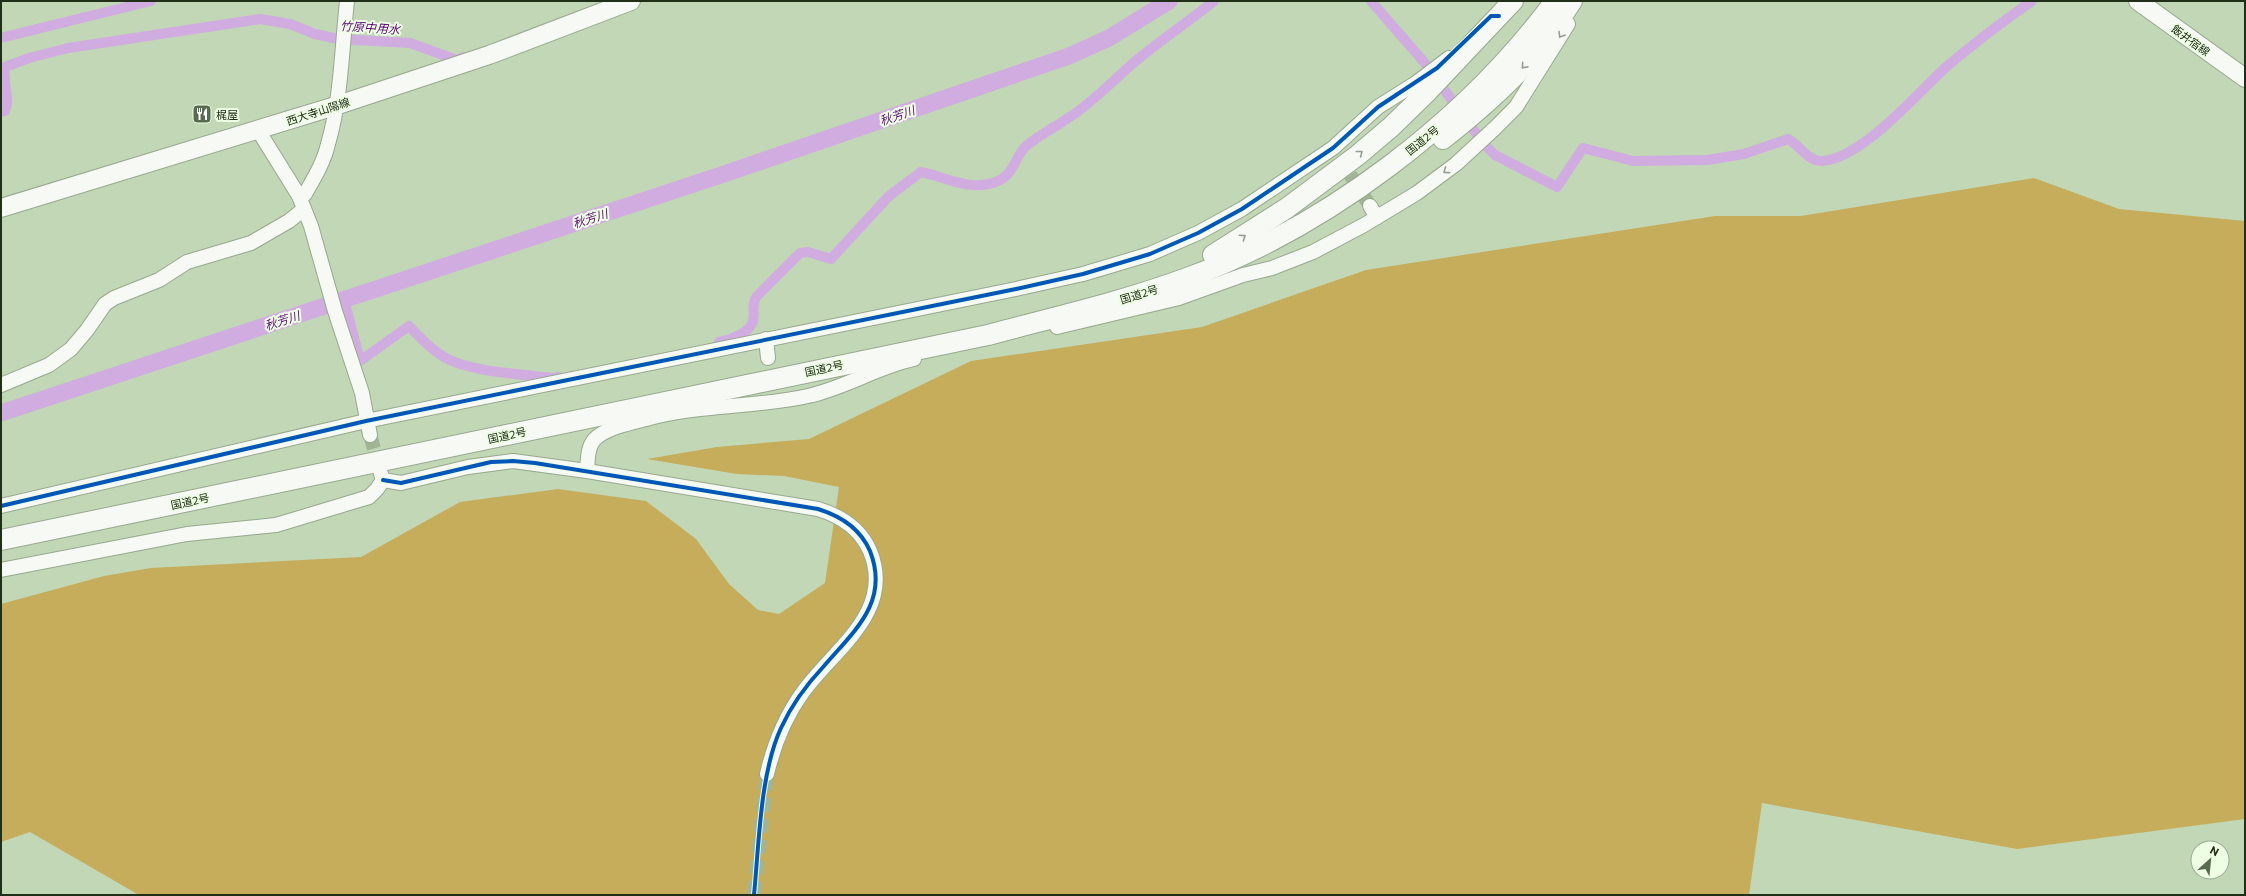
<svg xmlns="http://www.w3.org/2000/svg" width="2246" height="896" font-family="Commissioner,'Noto Sans JP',sans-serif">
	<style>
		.forest { fill: #c6ad5b }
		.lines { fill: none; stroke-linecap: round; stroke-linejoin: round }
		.canal { stroke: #d1ace1; stroke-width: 10 }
		.river { stroke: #d1ace1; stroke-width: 17 }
		.minor-tunnel { stroke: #a1b596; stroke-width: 14; stroke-dasharray: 14 7; stroke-linecap: butt }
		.minor-casing { stroke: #97a88e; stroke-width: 16 }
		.major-casing { stroke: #97a88e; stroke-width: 20 }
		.highway-casing { stroke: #97a88e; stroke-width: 22 }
		.minor { stroke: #f6f9f4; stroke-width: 14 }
		.major { stroke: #f6f9f4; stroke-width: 18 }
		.highway { stroke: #f6f9f4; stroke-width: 20 }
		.cycleway-casing { stroke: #eefee5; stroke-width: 6 }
		.cycleway { stroke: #0057b8; stroke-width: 4 }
		.oneway { stroke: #969e91 }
		.labels { text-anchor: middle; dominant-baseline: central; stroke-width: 4; stroke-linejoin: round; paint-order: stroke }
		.street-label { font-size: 11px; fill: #202f17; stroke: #eefee5 }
		.poi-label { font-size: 11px; fill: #202f17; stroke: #eefee5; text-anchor: start }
		.water-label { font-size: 12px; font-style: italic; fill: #5e0979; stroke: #eefee5 }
	</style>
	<rect width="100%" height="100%" fill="#c1d7b6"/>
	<path class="forest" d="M2034 178 2119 209 2245 221V819L2017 849 1762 803 1749 895H139L30 832 1 842V604L104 576 151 568 361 557 460 502 558 489 646 501 696 539 729 584 758 610 779 614 825 583 839 487 784 476 737 474 647 459 717 447 809 439 971 361 1202 327 1366 270 1715 216H1801Z"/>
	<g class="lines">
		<g class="canal">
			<path d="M1371 1 1424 62 1478 136"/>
			<path d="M1 38 151 1"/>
			<path d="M1 112 5 111C11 99 2 81 5 67L29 58 68 48 260 19 290 24 315 34 338 39 410 43 457 60 463 57"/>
			<path d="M1485 145 1495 155 1557 187 1583 148 1633 161 1707 160 1744 154 1788 139C1801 146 1808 162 1823 161 1862 158 1917 94 1945 68 1973 44 2002 22 2032 1"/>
			<path d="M344 299 360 361 409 326C420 337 430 349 444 357 469 372 522 374 552 378L559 377"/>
			<path d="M719 342C730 340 750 333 753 321 755 311 751 304 757 296L800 253 808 252 831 259 889 196 921 172C945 177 964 189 989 184 1016 178 1013 158 1026 146 1042 133 1061 124 1077 112 1096 98 1112 82 1130 66 1156 43 1187 23 1214 1"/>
		</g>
		<path class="river" d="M1 413 727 173 1069 56 1109 38 1169 1"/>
		<g class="minor-tunnel">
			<path d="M1339 157 1370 206"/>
			<path d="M370 435 380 469"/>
			<path d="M754 895 767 774"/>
		</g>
		<g class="minor-casing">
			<g id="minor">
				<path d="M258 130 299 196 311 226 335 311 362 393 370 435"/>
				<path d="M299 196 305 194C314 178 324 162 328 144 341 100 342 47 347 1"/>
				<path d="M1370 206 1377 217"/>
				<path d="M1057 327 1179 298 1243 275 1272 268 1313 252 1364 225 1417 193 1456 164 1495 128 1516 107 1568 24"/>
				<path d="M766 339 768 358"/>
				<path d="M1 385 49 365 71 349 87 330 105 304 114 298 159 280 187 262 251 243 289 221 304 209"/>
				<path d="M587 471C588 459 587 445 597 437 610 427 630 423 646 419 698 404 755 408 808 396 845 388 877 367 914 359"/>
				<path d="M383 480 401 483 468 467 513 461 587 471 818 509C841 516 860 528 870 551 895 612 834 649 803 692 784 718 774 744 767 774"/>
				<path d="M1 506 366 421 1016 289 1083 274 1150 254 1198 233 1242 209 1333 148 1378 107 1416 83 1449 58"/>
				<path d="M1 570 187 534 276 525 369 497 377 489 383 480 380 471"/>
			</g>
		</g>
		<g class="major-casing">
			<g id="major">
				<path d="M2138 1 2245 78"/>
				<path d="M1 208 335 106 489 55 631 1"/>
			</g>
		</g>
		<g class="highway-casing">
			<g id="highway">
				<path d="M1443 139C1477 112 1511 83 1539 49 1551 34 1561 17 1572 1"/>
				<path d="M1213 255 1287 208 1358 155 1391 127 1428 91 1513 1"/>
				<path d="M1 540 988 335C1055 317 1122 302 1187 278 1327 227 1466 121 1555 1"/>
			</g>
		</g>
		<use href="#minor" class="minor"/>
		<use href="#major" class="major"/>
		<use href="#highway" class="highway"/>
		<g class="cycleway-casing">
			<g id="cycleway">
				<path d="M383 480 401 483 491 462 513 461 535 463 818 509C841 516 860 528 870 551 890 602 854 631 824 666 807 684 791 706 781 728 760 773 759 845 754 895"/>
				<path d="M1 506 366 421 1016 289 1083 274 1150 254 1198 233 1242 209 1333 148 1378 107 1437 68 1491 16H1499"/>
			</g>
		</g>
		<use href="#cycleway" class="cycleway"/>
	</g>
	<defs><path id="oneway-chevron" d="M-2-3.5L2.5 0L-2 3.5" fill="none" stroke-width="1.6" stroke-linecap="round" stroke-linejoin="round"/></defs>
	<g class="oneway">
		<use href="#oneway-chevron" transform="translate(1561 35) rotate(122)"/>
		<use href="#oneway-chevron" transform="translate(1524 66) rotate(131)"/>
		<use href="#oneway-chevron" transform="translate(1360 153) rotate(-39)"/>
		<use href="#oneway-chevron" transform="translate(1446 171) rotate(143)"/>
		<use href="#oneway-chevron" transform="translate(1243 237) rotate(-34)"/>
	</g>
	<defs>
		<g id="restaurant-square" transform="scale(1)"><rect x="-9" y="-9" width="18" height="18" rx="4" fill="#586a4f" stroke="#eefee5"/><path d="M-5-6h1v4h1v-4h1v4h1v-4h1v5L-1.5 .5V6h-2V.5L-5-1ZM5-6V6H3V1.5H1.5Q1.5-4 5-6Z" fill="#fff"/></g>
	</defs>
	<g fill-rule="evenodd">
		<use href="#restaurant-square" x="202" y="114"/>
	</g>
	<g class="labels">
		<g class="street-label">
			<text transform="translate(2191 40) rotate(36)">飯井宿線</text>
			<text transform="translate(318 111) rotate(-18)">西大寺山陽線</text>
			<text transform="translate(1422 140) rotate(-39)">国道2号</text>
			<text transform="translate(1139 294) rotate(-17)">国道2号</text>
			<text transform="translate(824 368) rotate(-12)">国道2号</text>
			<text transform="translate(507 435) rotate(-12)">国道2号</text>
			<text transform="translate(190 501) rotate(-12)">国道2号</text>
		</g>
		<g class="poi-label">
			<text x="216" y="114">梶屋</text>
		</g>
		<g class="water-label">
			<text transform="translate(370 27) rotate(4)">竹原中用水</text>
			<text transform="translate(897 115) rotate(-19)">秋芳川</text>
			<text transform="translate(590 218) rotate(-18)">秋芳川</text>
			<text transform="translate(282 320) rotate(-18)">秋芳川</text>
		</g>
	</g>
	<rect width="2246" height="896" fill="none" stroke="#202f17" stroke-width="4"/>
	<g transform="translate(2210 860) rotate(27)"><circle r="19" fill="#eefee5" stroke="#9cab93"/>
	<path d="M0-3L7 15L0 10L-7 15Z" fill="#586a4f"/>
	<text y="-6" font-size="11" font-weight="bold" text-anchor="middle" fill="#202f17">N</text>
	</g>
</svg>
